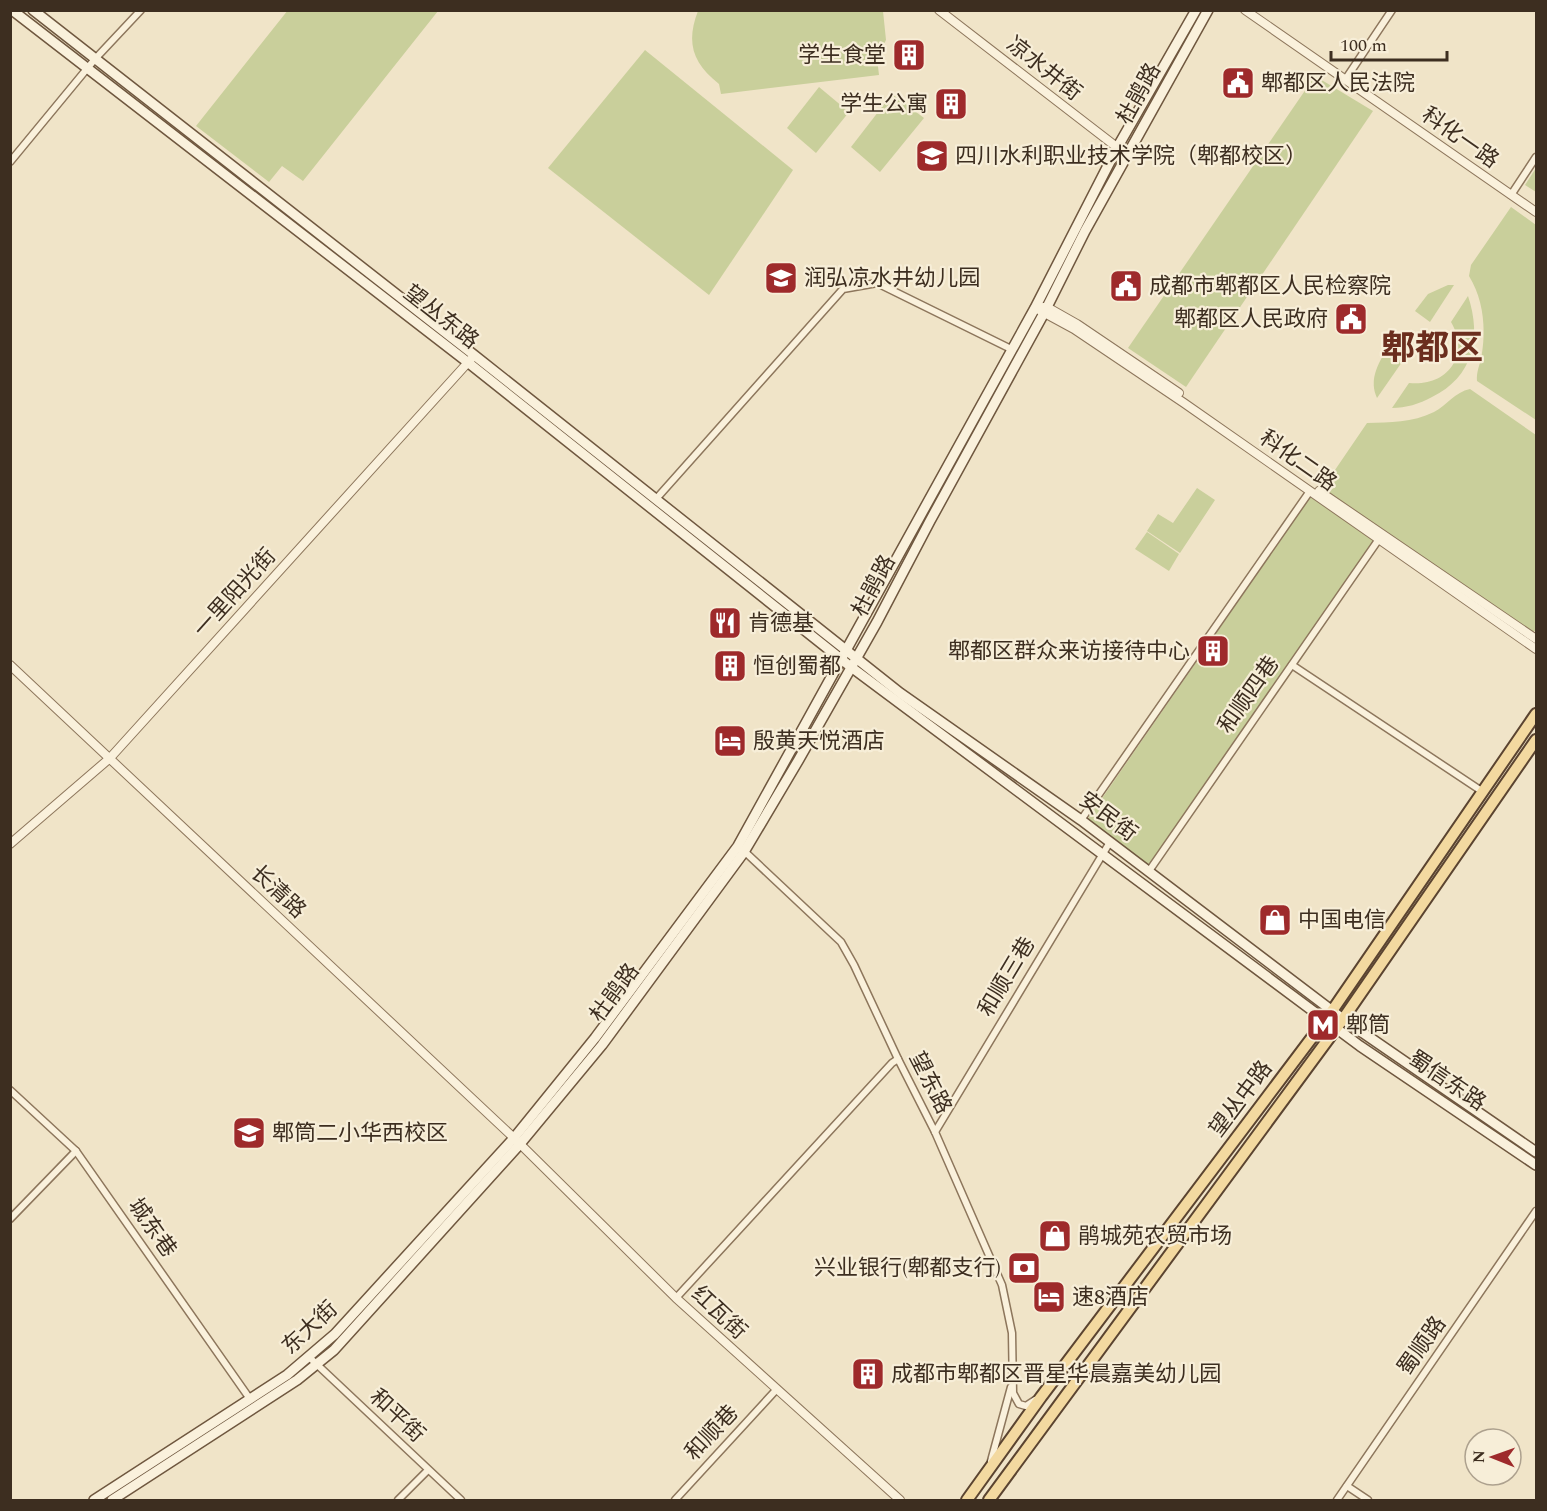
<svg xmlns="http://www.w3.org/2000/svg" width="1547" height="1511" font-family="Spectral,'Noto Sans SC',serif">
	<style>
		.green { fill: #c9cf9b }
		.lines { fill: none; stroke-linecap: round; stroke-linejoin: round }
		.minor-casing { stroke: #8d765c; stroke-width: 9 }
		.tertiary-casing { stroke: #8d765c; stroke-width: 10 }
		.secondary-casing { stroke: #6f573f; stroke-width: 12 }
		.primary-casing { stroke: #5b4430; stroke-width: 14 }
		.minor { stroke: #faf1dc; stroke-width: 6 }
		.tertiary { stroke: #faf1dc; stroke-width: 8 }
		.secondary { stroke: #faf1dc; stroke-width: 9 }
		.primary { stroke: #f3d9a0; stroke-width: 10 }
		.labels { text-anchor: middle; dominant-baseline: central; stroke-width: 4.5; stroke-linejoin: round; paint-order: stroke }
		.poi-label { font-size: 22px; fill: #3d2e20; stroke: #f7eed8; text-anchor: start }
		.street-label { font-size: 22px; fill: #3d2e20; stroke: #f7eed8 }
		.town-label { font-size: 34px; font-weight: bold; fill: #6b2e1e; stroke: #f7eed8 }
	</style>
	<rect width="100%" height="100%" fill="#f0e4c8"/>
	<g class="green">
		<path d="M288 10 438 11 303 181 282 166 269 182 196 126Z"/>
		<path d="M698 11H883L886 40 877 58 879 75 721 94 719 84C692 63 686 42 698 11Z"/>
		<path d="M645 50 793 170 709 295 548 168Z"/>
		<path d="M1315 76 1373 111 1186 387 1128 348Z"/>
		<path d="M819 87 849 112 816 153 787 128Z"/>
		<path d="M892 94 924 118 880 172 851 147Z"/>
		<path d="M1536 168V192L1525 185Z"/>
		<path d="M1511 207 1536 225V420L1477 381C1476 371 1481 363 1482 353 1486 326 1483 299 1469 276L1471 265Z"/>
		<path d="M1448 285H1454L1430 322 1415 311 1428 294Z"/>
		<path d="M1468 296C1482 338 1473 377 1432 397 1419 404 1406 408 1392 408L1409 383C1446 387 1471 357 1451 322Z"/>
		<path d="M1386 351 1402 362 1377 398C1369 381 1377 365 1386 351Z"/>
		<path d="M1470 389 1536 435V631H1530L1322 489 1367 423C1390 422 1412 423 1434 412 1447 405 1455 392 1470 389Z"/>
		<path d="M1197 488 1215 500 1180 553 1147 531 1158 514 1173 523Z"/>
		<path d="M1311 496 1376 541 1150 866 1087 820Z"/>
		<path d="M1147 532 1179 554 1169 571 1135 549Z"/>
	</g>
	<g class="lines">
		<g class="minor-casing">
			<g id="minor">
				<path d="M1345 80 1392 10"/>
				<path d="M10 162 95 59 141 10"/>
				<path d="M1511 195 1536 157"/>
				<path d="M656 499 843 289 877 283 1011 349"/>
				<path d="M1292 665 1483 792"/>
				<path d="M1081 820 1310 491"/>
				<path d="M743 850 841 942 854 965 898 1059 935 1132 1002 1285 1012 1333 1013 1393 1019 1404 1026 1406 1035 1400"/>
				<path d="M1149 871 1379 539"/>
				<path d="M10 1090 76 1151 250 1399"/>
				<path d="M935 1132 1110 842"/>
				<path d="M10 1219 76 1151"/>
				<path d="M676 1298 892 1063 898 1059"/>
				<path d="M309 1357 461 1500"/>
				<path d="M991 1461 1011 1387"/>
				<path d="M1347 1486 1368 1500"/>
				<path d="M398 1500 428 1470"/>
				<path d="M675 1500 776 1390"/>
				<path d="M1337 1500 1536 1211"/>
			</g>
		</g>
		<g class="tertiary-casing">
			<g id="tertiary">
				<path d="M939 10 1127 155"/>
				<path d="M1245 10 1536 212"/>
				<path d="M1043 307H1047L1077 324 1179 393"/>
				<path d="M1039 310 1074 329 1184 403 1536 649"/>
				<path d="M1319 491 1536 639"/>
				<path d="M10 665 514 1138 676 1298 900 1500"/>
				<path d="M10 844 110 758 472 358"/>
			</g>
		</g>
		<g class="secondary-casing">
			<g id="secondary">
				<path d="M12 10 470 364 851 667 1360 1046 1536 1165"/>
				<path d="M33 10 474 355 900 693 1081 820 1343 1019 1536 1152"/>
				<path d="M94 1500 287 1375 335 1334 514 1138 595 1038 738 846 1035 308 1117 148 1196 10"/>
				<path d="M112 1500 297 1380 334 1350 520 1144 602 1045 744 852 798 761 877 622 930 521 1044 313 1085 231 1208 10"/>
			</g>
		</g>
		<g class="primary-casing">
			<g id="primary">
				<path d="M967 1500 1041 1397 1332 1011 1536 714"/>
				<path d="M989 1500 1343 1019 1536 740"/>
			</g>
		</g>
		<use href="#minor" class="minor"/>
		<use href="#tertiary" class="tertiary"/>
		<use href="#secondary" class="secondary"/>
		<use href="#primary" class="primary"/>
	</g>
	<defs>
		<g id="building-square" transform="scale(1.725)"><rect x="-9" y="-9" width="18" height="18" rx="4" fill="#9e2a2b" stroke="#f7eed8"/><path d="M-4-6H4V6H1V3H-1V6H-4ZM-2.5-4.3h1.7v1.8h-1.7ZM.8-4.3h1.7v1.8H.8ZM-2.5-1h1.7V.8h-1.7ZM.8-1h1.7V.8H.8Z" fill="#fff"/></g>
		<g id="civic-square" transform="scale(1.725)"><rect x="-9" y="-9" width="18" height="18" rx="4" fill="#9e2a2b" stroke="#f7eed8"/><path d="M-.6-6.5H3V-4.5H.6V-3L4-1V1h2V6H-6V1h2V-1L-.6-3ZM-1.2 2.5V6h2.4V2.5Z" fill="#fff"/></g>
		<g id="school-square" transform="scale(1.725)"><rect x="-9" y="-9" width="18" height="18" rx="4" fill="#9e2a2b" stroke="#f7eed8"/><path d="M0-5L7-2L0 1L-7-2ZM-4 1L0 2.5L4 1V4Q0 6-4 4Z" fill="#fff"/></g>
		<g id="restaurant-square" transform="scale(1.725)"><rect x="-9" y="-9" width="18" height="18" rx="4" fill="#9e2a2b" stroke="#f7eed8"/><path d="M-5-6h1v4h1v-4h1v4h1v-4h1v5L-1.5 .5V6h-2V.5L-5-1ZM5-6V6H3V1.5H1.5Q1.5-4 5-6Z" fill="#fff"/></g>
		<g id="hotel-square" transform="scale(1.725)"><rect x="-9" y="-9" width="18" height="18" rx="4" fill="#9e2a2b" stroke="#f7eed8"/><path d="M-6-4.5h1.5V1H6V5H4.5V3h-9V5H-6ZM-4 0a1.8 1.8 0 1 1 3.6 0ZM.5 0V-2.5h3Q6-2.5 6 0Z" fill="#fff"/></g>
		<g id="shop-square" transform="scale(1.725)"><rect x="-9" y="-9" width="18" height="18" rx="4" fill="#9e2a2b" stroke="#f7eed8"/><path d="M-5-2.5h2.3a2.7 3.5 0 0 1 5.4 0H5L5.5 6h-11ZM-1.5-2.5h3a1.5 2.3 0 0 0-3 0Z" fill="#fff"/></g>
		<g id="metro-square" transform="scale(1.725)"><rect x="-9" y="-9" width="18" height="18" rx="4" fill="#9e2a2b" stroke="#f7eed8"/><path d="M-5.5 5V-5H-3L0 0L3-5H5.5V5H3V-.5L0 4L-3-.5V5Z" fill="#fff"/></g>
		<g id="bank-square" transform="scale(1.725)"><rect x="-9" y="-9" width="18" height="18" rx="4" fill="#9e2a2b" stroke="#f7eed8"/><path d="M-6-4H6V4H-6ZM0-2.3a2.3 2.3 0 1 0 0 4.6a2.3 2.3 0 1 0 0-4.6Z" fill="#fff"/></g>
	</defs>
	<g fill-rule="evenodd">
		<use href="#building-square" x="909" y="55"/>
		<use href="#civic-square" x="1238" y="83"/>
		<use href="#building-square" x="951" y="104"/>
		<use href="#school-square" x="932" y="156"/>
		<use href="#school-square" x="781" y="278"/>
		<use href="#civic-square" x="1126" y="286"/>
		<use href="#civic-square" x="1351" y="319"/>
		<use href="#restaurant-square" x="725" y="623"/>
		<use href="#building-square" x="1213" y="651"/>
		<use href="#building-square" x="730" y="666"/>
		<use href="#hotel-square" x="730" y="741"/>
		<use href="#shop-square" x="1275" y="920"/>
		<use href="#metro-square" x="1323" y="1025"/>
		<use href="#school-square" x="249" y="1133"/>
		<use href="#shop-square" x="1055" y="1236"/>
		<use href="#bank-square" x="1024" y="1268"/>
		<use href="#hotel-square" x="1049" y="1297"/>
		<use href="#building-square" x="868" y="1374"/>
	</g>
	<g class="labels">
		<g class="poi-label">
			<text x="886" y="55" text-anchor="end">学生食堂</text>
			<text x="1261" y="83">郫都区人民法院</text>
			<text x="928" y="104" text-anchor="end">学生公寓</text>
			<text x="955" y="156">四川水利职业技术学院（郫都校区）</text>
			<text x="804" y="278">润弘凉水井幼儿园</text>
			<text x="1149" y="286">成都市郫都区人民检察院</text>
			<text x="1328" y="319" text-anchor="end">郫都区人民政府</text>
			<text x="748" y="623">肯德基</text>
			<text x="1190" y="651" text-anchor="end">郫都区群众来访接待中心</text>
			<text x="753" y="666">恒创蜀都</text>
			<text x="753" y="741">殷黄天悦酒店</text>
			<text x="1298" y="920">中国电信</text>
			<text x="1346" y="1025">郫筒</text>
			<text x="272" y="1133">郫筒二小华西校区</text>
			<text x="1078" y="1236">鹃城苑农贸市场</text>
			<text x="1001" y="1268" text-anchor="end">兴业银行(郫都支行)</text>
			<text x="1072" y="1297">速8酒店</text>
			<text x="891" y="1374">成都市郫都区晋星华晨嘉美幼儿园</text>
		</g>
		<g class="street-label">
			<text transform="translate(1044 69) rotate(38)">凉水井街</text>
			<text transform="translate(1139 94) rotate(-61)">杜鹃路</text>
			<text transform="translate(1460 138) rotate(35)">科化一路</text>
			<text transform="translate(441 317) rotate(38)">望丛东路</text>
			<text transform="translate(1298 461) rotate(35)">科化二路</text>
			<text transform="translate(874 586) rotate(-62)">杜鹃路</text>
			<text transform="translate(235 593) rotate(-48)">一里阳光街</text>
			<text transform="translate(1249 695) rotate(-55)">和顺四巷</text>
			<text transform="translate(1108 817) rotate(37)">安民街</text>
			<text transform="translate(278 892) rotate(43)">长清路</text>
			<text transform="translate(1007 977) rotate(-59)">和顺三巷</text>
			<text transform="translate(615 993) rotate(-54)">杜鹃路</text>
			<text transform="translate(1447 1081) rotate(34)">蜀信东路</text>
			<text transform="translate(930 1083) rotate(63)">望东路</text>
			<text transform="translate(1241 1099) rotate(-53)">望丛中路</text>
			<text transform="translate(152 1228) rotate(55)">城东巷</text>
			<text transform="translate(719 1313) rotate(43)">红瓦街</text>
			<text transform="translate(310 1328) rotate(-43)">东大街</text>
			<text transform="translate(1422 1346) rotate(-55)">蜀顺路</text>
			<text transform="translate(397 1416) rotate(43)">和平街</text>
			<text transform="translate(712 1433) rotate(-47)">和顺巷</text>
		</g>
		<g class="town-label">
			<text x="1432" y="349">郫都区</text>
		</g>
	</g>
	<rect width="1547" height="1511" fill="none" stroke="#3d2e20" stroke-width="24"/>
	<g transform="translate(1493 1457) rotate(271)"><circle r="28" fill="#f7eed8" stroke="#ada18e" stroke-width="1.5"/>
	<path d="M0-4.5L10 22L0 15L-10 22Z" fill="#9e2a2b"/>
	<text y="-9" font-size="16" font-weight="bold" text-anchor="middle" fill="#3d2e20">N</text>
	</g>
	<path d="M1331 51v9h116v-9" fill="none" stroke="#3d2e20" stroke-width="3"/>
	<text x="1340" y="51" font-size="18" fill="#3d2e20" stroke="#f7eed8" stroke-width="4.5" paint-order="stroke">100 m</text>
</svg>
